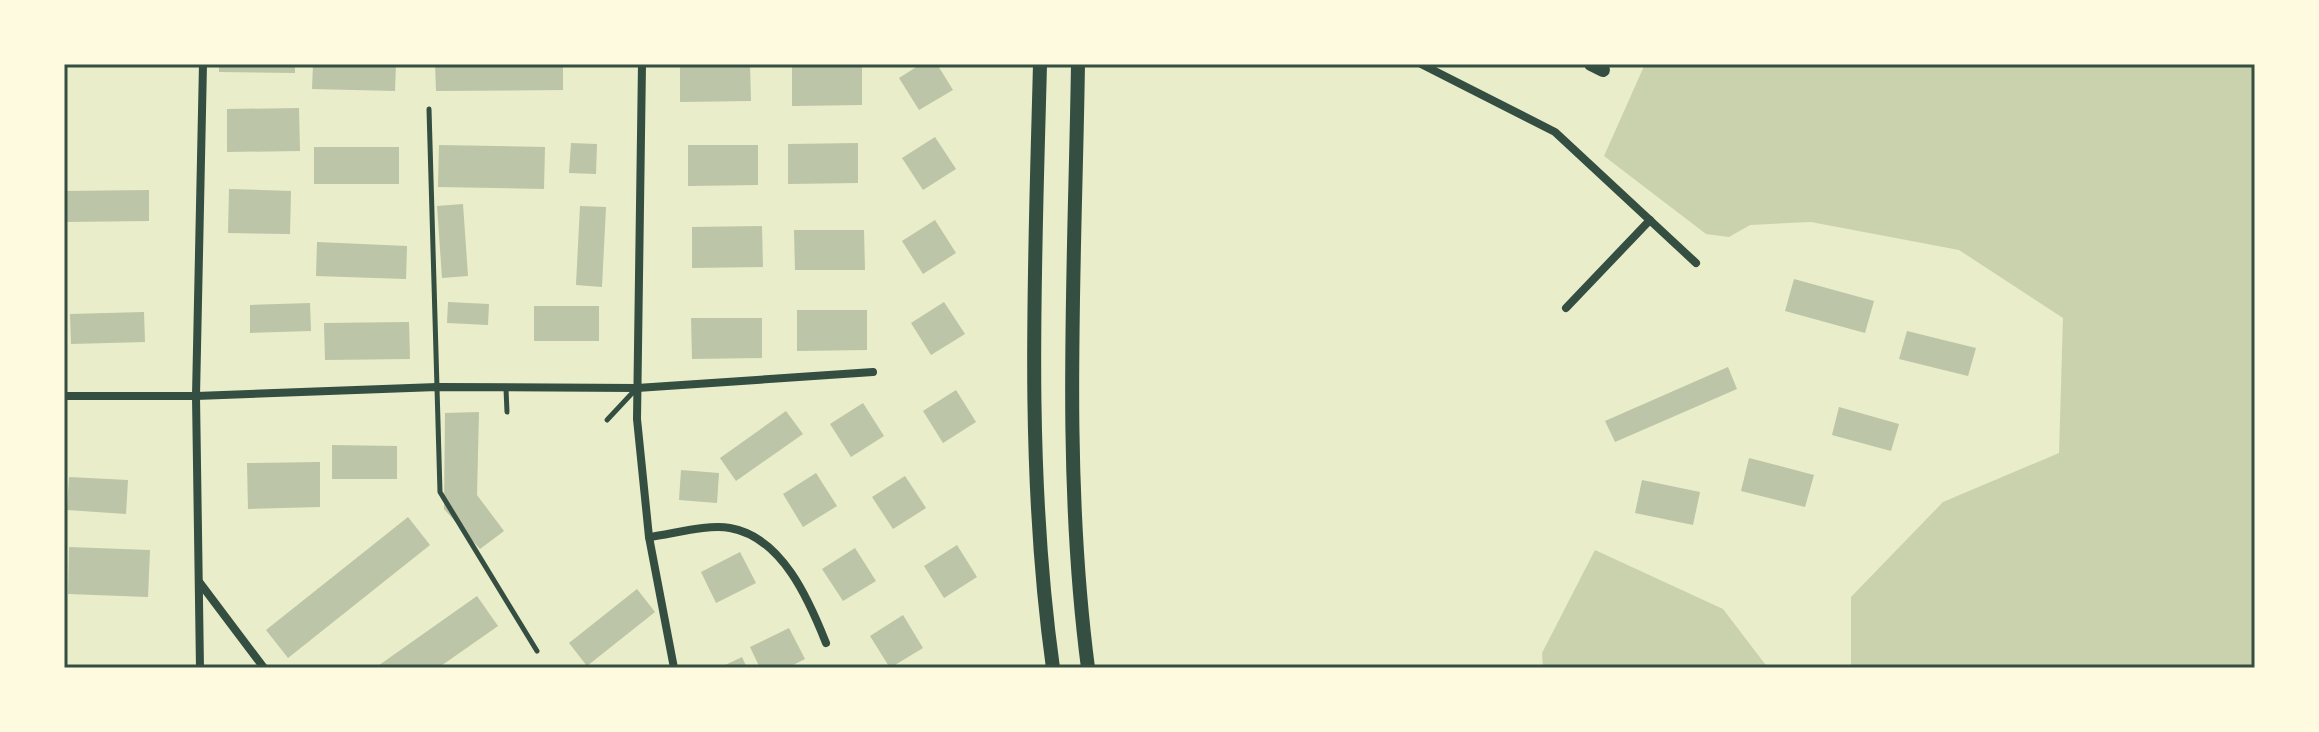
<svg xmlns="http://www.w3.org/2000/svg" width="2319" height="732" font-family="'Source Serif 4',serif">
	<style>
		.green { fill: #cad2ad }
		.building { fill: #bcc5a7 }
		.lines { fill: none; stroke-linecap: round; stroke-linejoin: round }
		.service { stroke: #344e41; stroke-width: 5 }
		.minor { stroke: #344e41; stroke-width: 8 }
		.primary { stroke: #344e41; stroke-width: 14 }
		.neatline { fill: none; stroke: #344e41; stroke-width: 3 }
	</style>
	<rect width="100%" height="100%" fill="#e9edc9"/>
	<g class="green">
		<path d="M1645 64H2255V668H1851V597L1943 502 2059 453 2063 318 1959 250 1811 222 1750 225 1729 237 1706 234 1604 156Z"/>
		<path d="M1595 550 1723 609 1768 668H1543L1542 653Z"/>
	</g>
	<g class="building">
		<path d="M219 64H295V73L219 72Z"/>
		<path d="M313 64H396L395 91 312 89Z"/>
		<path d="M435 64H563V90L436 91Z"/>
		<path d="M680 64H750L751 101 680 102Z"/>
		<path d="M921 64H937L953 90 919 110 899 78Z"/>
		<path d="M792 65H862V105L792 106Z"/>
		<path d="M299 108 300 151 227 152V109Z"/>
		<path d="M935 137 956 169 923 190 902 158Z"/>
		<path d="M571 143 597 144 596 174 569 173Z"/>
		<path d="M858 143V183L788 184V144Z"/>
		<path d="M439 145 545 147 544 189 438 187Z"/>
		<path d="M688 145H758V185L688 186Z"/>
		<rect x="314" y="147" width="85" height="37"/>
		<path d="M229 189 291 191 290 234 228 233Z"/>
		<path d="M149 190V221L64 222V191Z"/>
		<path d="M463 204 468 276 442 278 437 206Z"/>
		<path d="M580 206 606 207 602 287 576 285Z"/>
		<path d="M935 220 956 253 923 274 902 241Z"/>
		<path d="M762 226 763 267 692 268V227Z"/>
		<path d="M794 230H864L865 270H795Z"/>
		<path d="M317 242 407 246 406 279 316 276Z"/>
		<path d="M1794 279 1874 301 1865 333 1785 311Z"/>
		<path d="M448 302 489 304 488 325 447 323Z"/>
		<path d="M944 302 965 334 931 355 911 323Z"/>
		<path d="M310 303 311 331 250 333V305Z"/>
		<rect x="534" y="306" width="65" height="35"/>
		<path d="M797 310H867V350L797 351Z"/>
		<path d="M144 312 145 342 71 344 70 314Z"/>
		<path d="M691 318H762V358L692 359Z"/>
		<path d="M409 322 410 359 325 360 324 323Z"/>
		<path d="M1907 331 1976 348 1968 376 1899 359Z"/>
		<path d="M1728 367 1737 389 1615 442 1605 421Z"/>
		<path d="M956 390 976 422 943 443 923 411Z"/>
		<path d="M863 403 884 436 851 457 830 424Z"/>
		<path d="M1839 407 1899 424 1891 451 1832 435Z"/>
		<path d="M786 411 803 434 736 481 720 458Z"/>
		<path d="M479 412 477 495 504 531 480 549 444 509 445 413Z"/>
		<path d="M332 445 397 446V479H332Z"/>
		<path d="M1749 458 1814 475 1805 507 1741 491Z"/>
		<path d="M320 462V507L248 509 247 463Z"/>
		<path d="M681 470 719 473 717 503 679 500Z"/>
		<path d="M816 473 837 506 803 527 783 494Z"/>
		<path d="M905 476 926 508 893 529 872 497Z"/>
		<path d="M69 477 128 480 126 514 67 510Z"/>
		<path d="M1642 480 1700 492 1693 525 1635 513Z"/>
		<path d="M408 517 430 545 288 658 266 630Z"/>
		<path d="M957 545 977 577 944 598 924 566Z"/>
		<path d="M69 547 150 550 148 597 68 594Z"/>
		<path d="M855 548 876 581 843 601 822 569Z"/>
		<path d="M740 552 756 583 716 603 701 572Z"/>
		<path d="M637 589 655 612 587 666 569 643Z"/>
		<path d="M477 596 498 626 438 668H375Z"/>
		<path d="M903 615 923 648 890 668 870 636Z"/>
		<path d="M789 628 805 659 787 668H760L750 647Z"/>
		<path d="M742 657 747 668H719Z"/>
	</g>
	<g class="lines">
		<g class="service">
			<path d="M429 109 440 492 537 651"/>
			<path d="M506 389 507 412"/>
			<path d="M607 420 636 389"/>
		</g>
		<g class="minor">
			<path d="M642 64 637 419 649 537 674 668"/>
			<path d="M1421 64 1555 132 1696 263"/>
			<path d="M1566 308 1650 220"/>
			<path d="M64 396H196L437 387 637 388 873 372"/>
			<path d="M649 537C673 534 707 524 730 528 782 537 809 600 826 643"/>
			<path d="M200 583 264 668"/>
			<path d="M200 668 196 396 203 64"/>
		</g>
		<g class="primary">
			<path d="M1040 64C1035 265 1025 468 1053 668"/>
			<path d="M1078 64C1075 265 1062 469 1088 668"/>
			<path d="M1591 64 1603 70"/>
		</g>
	</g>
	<rect width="2319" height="732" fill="none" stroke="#fefae0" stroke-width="132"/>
	<rect x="66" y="66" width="2187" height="600" class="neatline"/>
</svg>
